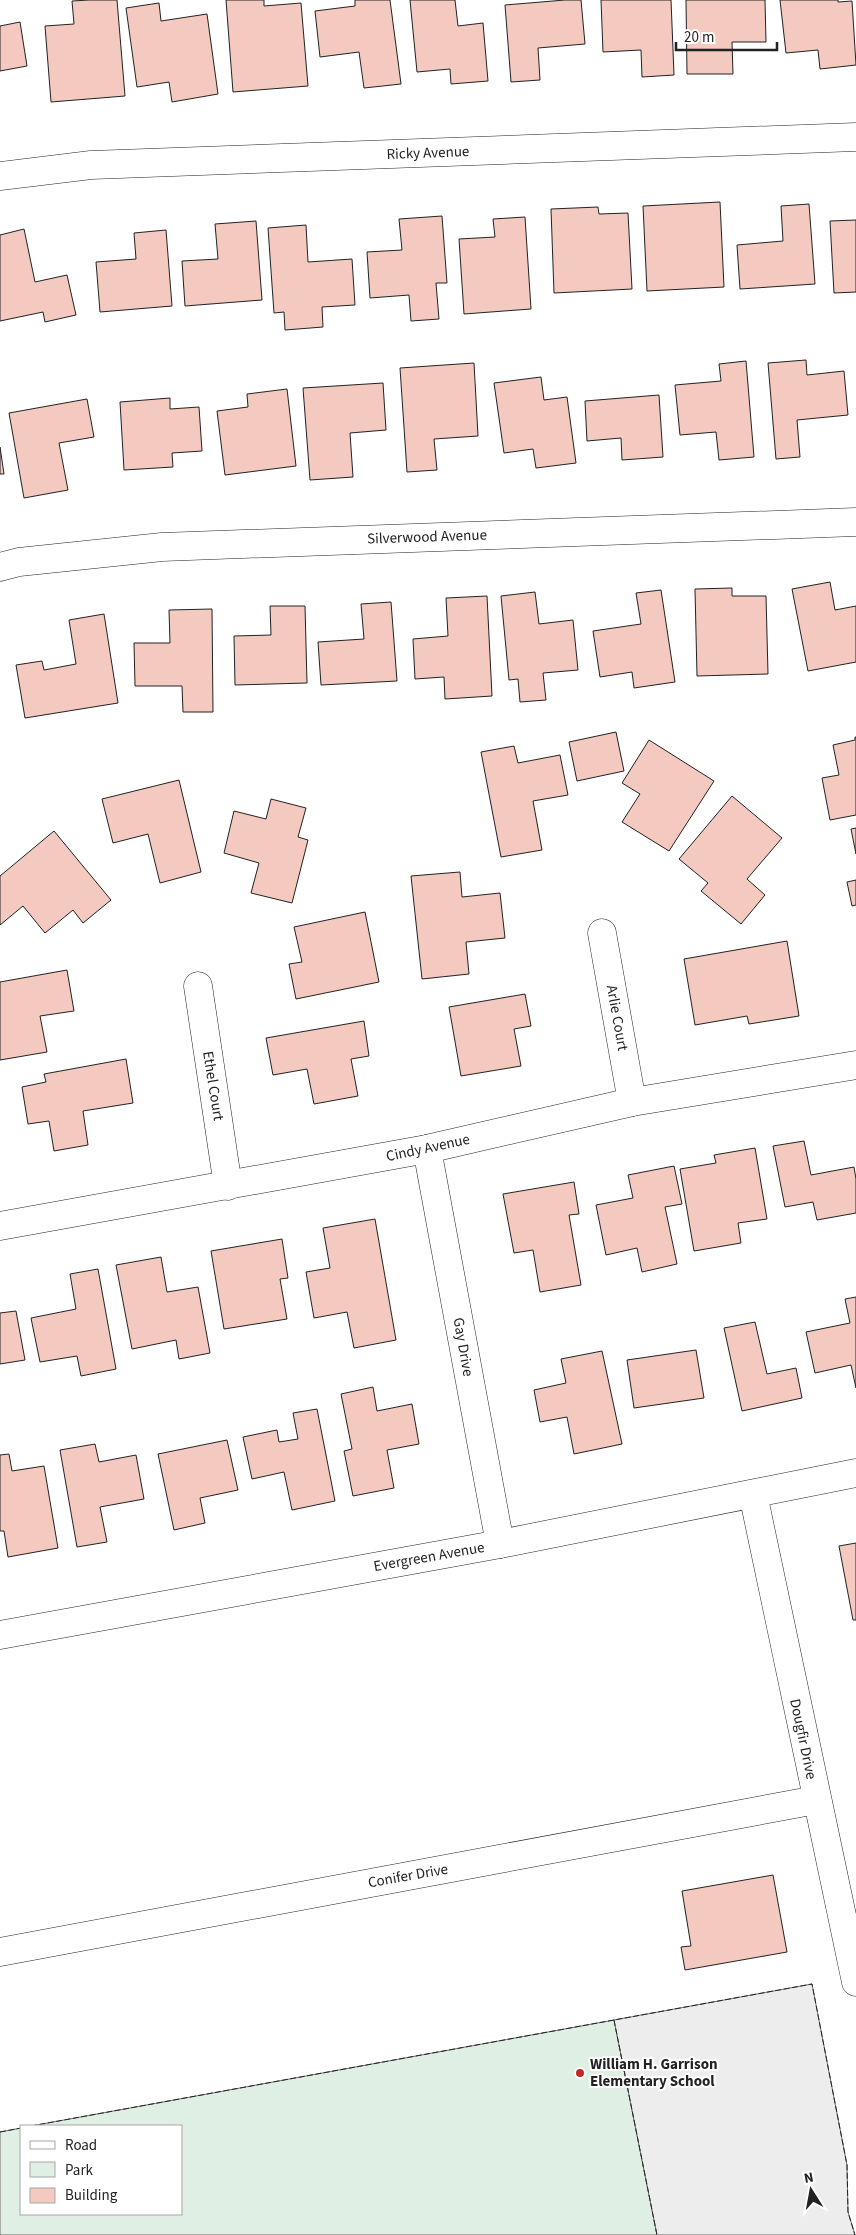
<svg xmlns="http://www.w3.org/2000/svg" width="856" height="2235" font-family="'Source Sans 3',sans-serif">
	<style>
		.green { fill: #e0efe3; stroke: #6f6f6f }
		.parking { fill: #ededed; stroke: #6f6f6f }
		.building { fill: #f3c9c0; stroke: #222 }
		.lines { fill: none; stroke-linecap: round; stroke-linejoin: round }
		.street-casing { stroke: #222; stroke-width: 29 }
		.street { stroke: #fff; stroke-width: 28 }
		.fence { stroke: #222; stroke-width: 1; stroke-dasharray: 6 2.5; stroke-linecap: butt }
		.poi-dot { fill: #c62828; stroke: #fff; stroke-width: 2 }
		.labels { text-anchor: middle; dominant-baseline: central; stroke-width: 4; stroke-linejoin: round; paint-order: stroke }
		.street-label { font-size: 15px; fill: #222; stroke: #fff }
		.poi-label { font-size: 15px; font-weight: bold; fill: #222; stroke: #fff; text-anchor: start }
	</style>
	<rect width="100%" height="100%" fill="#fff"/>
	<path class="green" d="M614 2020 657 2235H0V2132L21 2128V2214H181V2126H31Z"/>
	<path class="parking" d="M812 1984 847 2165 848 2212 855 2235H657L614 2020Z"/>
	<g class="building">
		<path d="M89 0H117L125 96 51 102 45 26 74 24 72 1Z"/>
		<path d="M226 0H264V6L301 3 308 86 233 92Z"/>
		<path d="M355 0H390L401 84 364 88 359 52 320 57 315 11 355 6Z"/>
		<path d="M410 0H455L458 26 483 23 488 81 451 84 450 69 417 72Z"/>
		<path d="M565 0H581L585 44 538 48 540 80 511 82 505 5Z"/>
		<path d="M601 0H671L674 75 642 77 641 50 603 52Z"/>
		<path d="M686 0H765L766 42H732L733 74H687Z"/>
		<path d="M780 0H838V2L852 1 856 65 820 69 818 50 786 53Z"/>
		<path d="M159 3 161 21 207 14 218 94 172 102 169 82 137 87 126 8Z"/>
		<path d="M20 22 27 66 0 71V26Z"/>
		<path d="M720 202 724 287 647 291 643 206Z"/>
		<path d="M809 204 815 284 740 289 737 245 783 241 781 206Z"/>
		<path d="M598 207 599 214 628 213 632 289 554 293 551 209Z"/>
		<path d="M442 216 447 283H436L439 319 411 321 409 295 370 298 367 252 402 250 399 219Z"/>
		<path d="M525 217 531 309 464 314 459 239 495 237 493 219Z"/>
		<path d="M856 220V292L834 293 830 221Z"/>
		<path d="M256 221 262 300 185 306 182 261 218 259 215 224Z"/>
		<path d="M306 225 308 262 352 259 355 305 322 307 323 327 285 330 284 312 274 313 268 228Z"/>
		<path d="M24 229 35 282 67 275 76 315 45 322 43 312 0 321V235Z"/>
		<path d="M166 230 172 306 100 312 96 262 136 259 134 233Z"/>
		<path d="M806 360 807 375 844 371 848 415 797 420 800 457 776 459 768 363Z"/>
		<path d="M746 361 754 457 719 460 716 432 680 435 675 385 721 381 719 364Z"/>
		<path d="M474 363 478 436 434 439 437 470 407 472 400 368Z"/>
		<path d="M541 377 544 400 567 397 576 463 536 468 533 449 504 453 494 383Z"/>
		<path d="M383 383 386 430 350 433 353 477 310 480 303 388Z"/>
		<path d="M287 389 296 466 225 475 217 411 248 407 247 394Z"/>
		<path d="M659 395 663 457 622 460 621 438 587 441 585 401Z"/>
		<path d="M170 398V409L199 407 202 451 172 453 173 467 124 470 120 402Z"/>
		<path d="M87 399 94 437 59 443 68 490 24 498 9 413Z"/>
		<path d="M0 447 4 474H0Z"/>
		<path d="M830 582 835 610 856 606V662L808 671 792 589Z"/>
		<path d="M732 588V596H766L768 674 697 676 695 589Z"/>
		<path d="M661 590 675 682 634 688 632 672 600 677 593 631 641 624 636 593Z"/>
		<path d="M535 592 539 624 573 620 578 670 543 673 546 700 520 702 518 679 509 680 501 596Z"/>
		<path d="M487 596 492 696 445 699 444 677 415 679 413 639 448 636 446 598Z"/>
		<path d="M391 602 397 681 321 685 318 642 364 639 361 604Z"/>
		<path d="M270 606H305L307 683 235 685 234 636 271 635Z"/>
		<path d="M212 609 213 712H183L182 686H135L134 643H170L169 610Z"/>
		<path d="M104 614 118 703 25 718 16 665 42 661 44 670 76 664 69 620Z"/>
		<path d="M616 732 624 771 577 781 569 742Z"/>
		<path d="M855 737H856V815L830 820 822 778 839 775 833 745 855 740Z"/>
		<path d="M649 740 714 781 669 851 622 822 640 794 622 783Z"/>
		<path d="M514 746 518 763 560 755 568 795 533 801 542 850 501 857 481 752Z"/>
		<path d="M179 780 201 872 160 883 148 834 113 843 102 799Z"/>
		<path d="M732 796 782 838 747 879 765 895 741 924 701 891 708 883 679 859Z"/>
		<path d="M271 799 306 808 298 837 308 840 292 903 251 893 259 863 224 853 234 811 266 819Z"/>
		<path d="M856 828V854L851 829Z"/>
		<path d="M54 831 111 900 83 923 73 910 45 933 23 906 0 925V876Z"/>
		<path d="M460 872 462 897 500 893 505 938 466 942 469 974 422 979 411 876Z"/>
		<path d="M856 880V905L852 906 847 882Z"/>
		<path d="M365 912 379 982 296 999 289 964 302 962 294 927Z"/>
		<path d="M787 941 799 1016 749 1024 747 1016 695 1025 684 959Z"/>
		<path d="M67 970 74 1011 40 1016 47 1052 0 1060V982Z"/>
		<path d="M525 994 531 1026 514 1029 521 1066 461 1076 449 1007Z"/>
		<path d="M364 1021 369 1056 351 1059 358 1096 314 1104 307 1069 273 1075 266 1038Z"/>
		<path d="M126 1059 133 1103 83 1111 88 1145 54 1151 49 1121 28 1124 22 1087 46 1082 44 1074Z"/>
		<path d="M804 1141 811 1175 854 1167 856 1179V1213L817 1220 813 1202 785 1207 773 1146Z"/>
		<path d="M755 1148 767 1219 738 1223 741 1243 694 1251 680 1169 716 1163 714 1155Z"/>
		<path d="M674 1166 682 1204 665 1207 677 1264 642 1272 637 1248 606 1255 596 1205 633 1198 628 1175Z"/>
		<path d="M574 1182 579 1214 569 1215 581 1285 540 1292 533 1250 514 1253 503 1194Z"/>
		<path d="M375 1219 396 1340 354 1348 347 1312 314 1318 306 1272 330 1268 323 1228Z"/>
		<path d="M282 1239 288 1278 280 1279 287 1319 224 1329 211 1251Z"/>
		<path d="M161 1257 167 1292 198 1287 210 1353 179 1359 176 1340 132 1349 116 1265Z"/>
		<path d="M98 1269 116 1369 81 1376 77 1356 40 1362 31 1318 76 1309 70 1274Z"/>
		<path d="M856 1297V1388L851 1365 815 1373 806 1332 850 1323 845 1299Z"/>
		<path d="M16 1311 25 1360 0 1364V1313Z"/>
		<path d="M755 1322 767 1374 796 1368 802 1398 742 1411 724 1328Z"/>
		<path d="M696 1350 704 1398 634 1408 627 1360Z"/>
		<path d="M602 1351 622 1444 574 1454 567 1417 540 1422 534 1390 566 1383 561 1359Z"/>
		<path d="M373 1387 377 1411 412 1404 419 1444 387 1450 394 1488 353 1496 344 1451 352 1449 341 1394Z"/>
		<path d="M317 1409 335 1501 292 1510 284 1472 252 1479 243 1437 277 1430 279 1442 298 1439 293 1413Z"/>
		<path d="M227 1440 238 1490 200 1498 205 1523 174 1530 158 1454Z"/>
		<path d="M95 1444 99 1462 136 1455 144 1499 100 1507 107 1542 77 1547 60 1450Z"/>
		<path d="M9 1454 12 1471 44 1466 58 1548 8 1557 4 1531H0V1455Z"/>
		<path d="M856 1543V1620H853L839 1546Z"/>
		<path d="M773 1875 787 1952 685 1970 681 1947 691 1946 682 1891Z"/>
	</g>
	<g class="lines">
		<g class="street-casing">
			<g id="street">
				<path d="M0 176 91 165 856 137"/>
				<path d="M0 567 19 562 162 547 856 522"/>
				<path d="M602 933 632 1102"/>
				<path d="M198 986 228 1186"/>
				<path d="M427 1149 500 1544"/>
				<path d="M0 1226 427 1149 632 1102 856 1065"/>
				<path d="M753 1494 856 1982"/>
				<path d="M0 1635 500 1544 856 1473"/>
				<path d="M0 1952 816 1800"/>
			</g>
		</g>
		<use href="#street" class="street"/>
		<g class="fence">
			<path d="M614 2020 657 2235"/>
			<path d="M31 2126 812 1984 847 2165 848 2212 855 2235"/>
			<path d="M0 2132 21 2128"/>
		</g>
	</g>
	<circle class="poi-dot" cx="580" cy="2073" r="5"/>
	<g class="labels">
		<g class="street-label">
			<text transform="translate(428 153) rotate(-2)">Ricky Avenue</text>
			<text transform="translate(427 537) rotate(-2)">Silverwood Avenue</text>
			<text transform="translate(617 1018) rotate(80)">Arlie Court</text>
			<text transform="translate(213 1086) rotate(81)">Ethel Court</text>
			<text transform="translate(428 1148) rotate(-12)">Cindy Avenue</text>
			<text transform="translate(463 1347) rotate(80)">Gay Drive</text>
			<text transform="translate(429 1557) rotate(-10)">Evergreen Avenue</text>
			<text transform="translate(803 1739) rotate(78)">Dougfir Drive</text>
			<text transform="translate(408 1876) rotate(-10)">Conifer Drive</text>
		</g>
		<g class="poi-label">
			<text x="590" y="2064">William H. Garrison<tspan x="590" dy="17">Elementary School</tspan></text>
		</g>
	</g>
	<rect x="20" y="2125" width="162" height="90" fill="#ffffff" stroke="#a7a7a7"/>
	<rect x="30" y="2141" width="25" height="8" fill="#ffffff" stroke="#a7a7a7"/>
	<text x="65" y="2150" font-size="15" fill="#222222">Road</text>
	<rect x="30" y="2162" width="25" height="15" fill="#e0efe3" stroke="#a7a7a7"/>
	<text x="65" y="2175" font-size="15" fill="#222222">Park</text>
	<rect x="30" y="2188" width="25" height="15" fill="#f3c9c0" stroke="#a7a7a7"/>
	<text x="65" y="2200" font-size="15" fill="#222222">Building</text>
	<g transform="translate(811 2190) rotate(349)" stroke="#ffffff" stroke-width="4" paint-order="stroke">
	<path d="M0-4L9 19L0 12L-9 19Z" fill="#222222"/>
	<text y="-8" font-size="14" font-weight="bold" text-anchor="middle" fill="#222222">N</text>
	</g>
	<path d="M676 42v8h101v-8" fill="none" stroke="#222222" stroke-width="2.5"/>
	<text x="684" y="42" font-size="15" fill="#222222" stroke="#ffffff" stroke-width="4" paint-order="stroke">20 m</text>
</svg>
